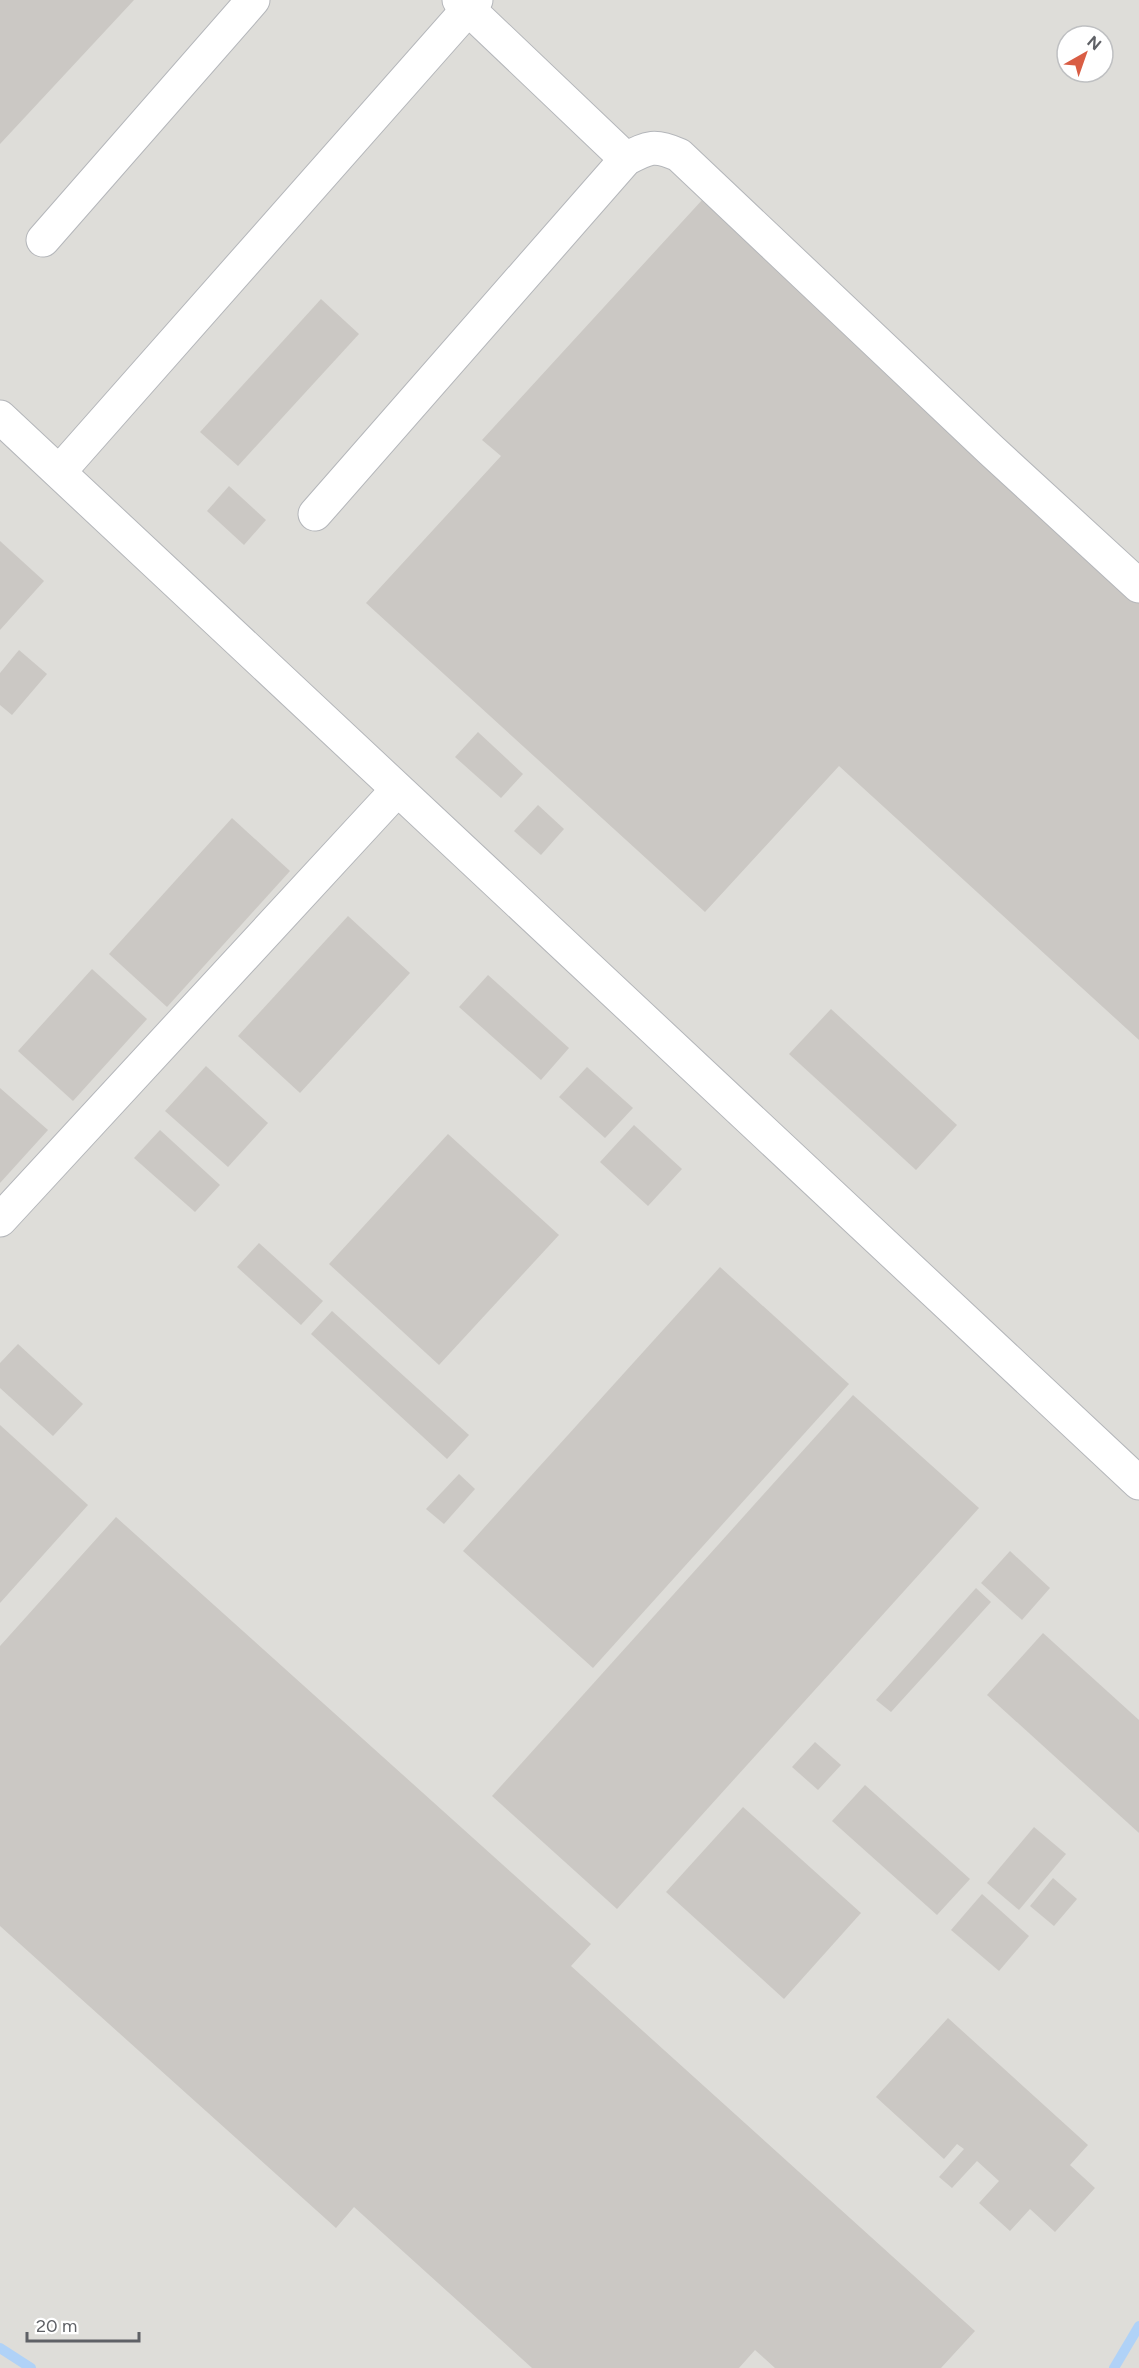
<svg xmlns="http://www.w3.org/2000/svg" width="1139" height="2368" font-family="Figtree,sans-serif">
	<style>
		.industrial { fill: #deddd9; fill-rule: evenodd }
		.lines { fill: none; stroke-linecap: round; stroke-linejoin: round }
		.stream { stroke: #b0d2f7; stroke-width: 10 }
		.building { fill: #cbc8c4 }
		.minor-casing { stroke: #b4b6ba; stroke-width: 35 }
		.minor { stroke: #fff; stroke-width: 33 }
	</style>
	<rect width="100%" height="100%" fill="#efeee8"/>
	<path class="industrial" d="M0 0H1139V2368H0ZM1067 36H1103V72H1067Z"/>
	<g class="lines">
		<g class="stream">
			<path d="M0 2348 31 2368"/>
			<path d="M1114 2368 1139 2326"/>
		</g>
	</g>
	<g class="building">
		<path d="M0 0H134L0 144Z"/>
		<path d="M703 199 1139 598V1040L839 766 705 912 366 603 501 456 482 440Z"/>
		<path d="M321 299 359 334 238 466 200 432Z"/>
		<path d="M229 486 266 520 244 545 207 511Z"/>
		<path d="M0 541 44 581 0 630Z"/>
		<path d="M19 650 47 674 12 715 0 705V673Z"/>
		<path d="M478 732 523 774 501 798 455 757Z"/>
		<path d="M538 805 564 829 541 855 514 831Z"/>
		<path d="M232 818 290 871 167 1007 109 954Z"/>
		<path d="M348 916 410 973 300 1093 238 1036Z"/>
		<path d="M92 969 147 1019 73 1101 18 1051Z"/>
		<path d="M488 975 569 1048 541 1080 459 1007Z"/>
		<path d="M831 1009 957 1125 916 1170 789 1054Z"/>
		<path d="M206 1066 268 1123 228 1167 165 1111Z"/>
		<path d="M587 1067 633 1108 605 1138 559 1097Z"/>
		<path d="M0 1088 48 1130 0 1183Z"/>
		<path d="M634 1125 682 1169 648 1206 600 1162Z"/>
		<path d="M160 1130 220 1185 195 1212 134 1158Z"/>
		<path d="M448 1134 559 1235 439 1365 329 1264Z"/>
		<path d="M259 1243 323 1301 301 1325 237 1267Z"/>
		<path d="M720 1267 849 1384 593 1668 463 1551Z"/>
		<path d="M332 1311 469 1435 447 1459 311 1334Z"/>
		<path d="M18 1344 83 1404 53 1436 0 1388V1363Z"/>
		<path d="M853 1395 979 1508 617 1909 492 1796Z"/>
		<path d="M0 1425 88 1505 0 1603Z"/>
		<path d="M459 1474 475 1489 444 1524 426 1509Z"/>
		<path d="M116 1517 591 1944 571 1966 975 2331 941 2368H775L755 2350 739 2368H532L354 2207 336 2228 0 1926V1646Z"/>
		<path d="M1010 1551 1050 1588 1022 1620 981 1583Z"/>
		<path d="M976 1588 991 1602 891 1712 876 1700Z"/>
		<path d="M1043 1633 1139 1720V1833L987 1695Z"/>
		<path d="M815 1742 841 1765 818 1790 792 1767Z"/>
		<path d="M865 1785 970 1879 937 1915 832 1821Z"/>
		<path d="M743 1807 861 1913 784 1999 666 1892Z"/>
		<path d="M1034 1827 1066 1854 1019 1910 987 1883Z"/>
		<path d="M1053 1878 1077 1899 1054 1926 1030 1906Z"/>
		<path d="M982 1894 1029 1936 999 1971 951 1930Z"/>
		<path d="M948 2018 1088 2145 1070 2165 1095 2188 1055 2232 1030 2209 1010 2231 979 2203 999 2181 977 2161 952 2188 939 2177 964 2149 957 2144 944 2159 876 2097Z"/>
	</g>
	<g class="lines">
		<g class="minor-casing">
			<g id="minor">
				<path d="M459 0 626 159"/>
				<path d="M43 240 253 0"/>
				<path d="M0 417 1139 1483"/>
				<path d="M60 471 476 0"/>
				<path d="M315 514 626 159C649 147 654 144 679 155L992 451 1139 586"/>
				<path d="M0 1220 397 790"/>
			</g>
		</g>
		<use href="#minor" class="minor"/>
	</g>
	<g transform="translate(1085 54) rotate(40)"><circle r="28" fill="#ffffff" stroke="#bfc0c2" stroke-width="1.5"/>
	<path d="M0-4.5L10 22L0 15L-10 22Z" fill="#d95d44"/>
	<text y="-9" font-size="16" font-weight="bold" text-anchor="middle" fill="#5f6166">N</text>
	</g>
	<path d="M27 2332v9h112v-9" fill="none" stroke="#5f6166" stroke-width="3"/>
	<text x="36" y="2332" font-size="18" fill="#5f6166" stroke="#ffffff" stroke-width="4.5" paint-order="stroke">20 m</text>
</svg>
